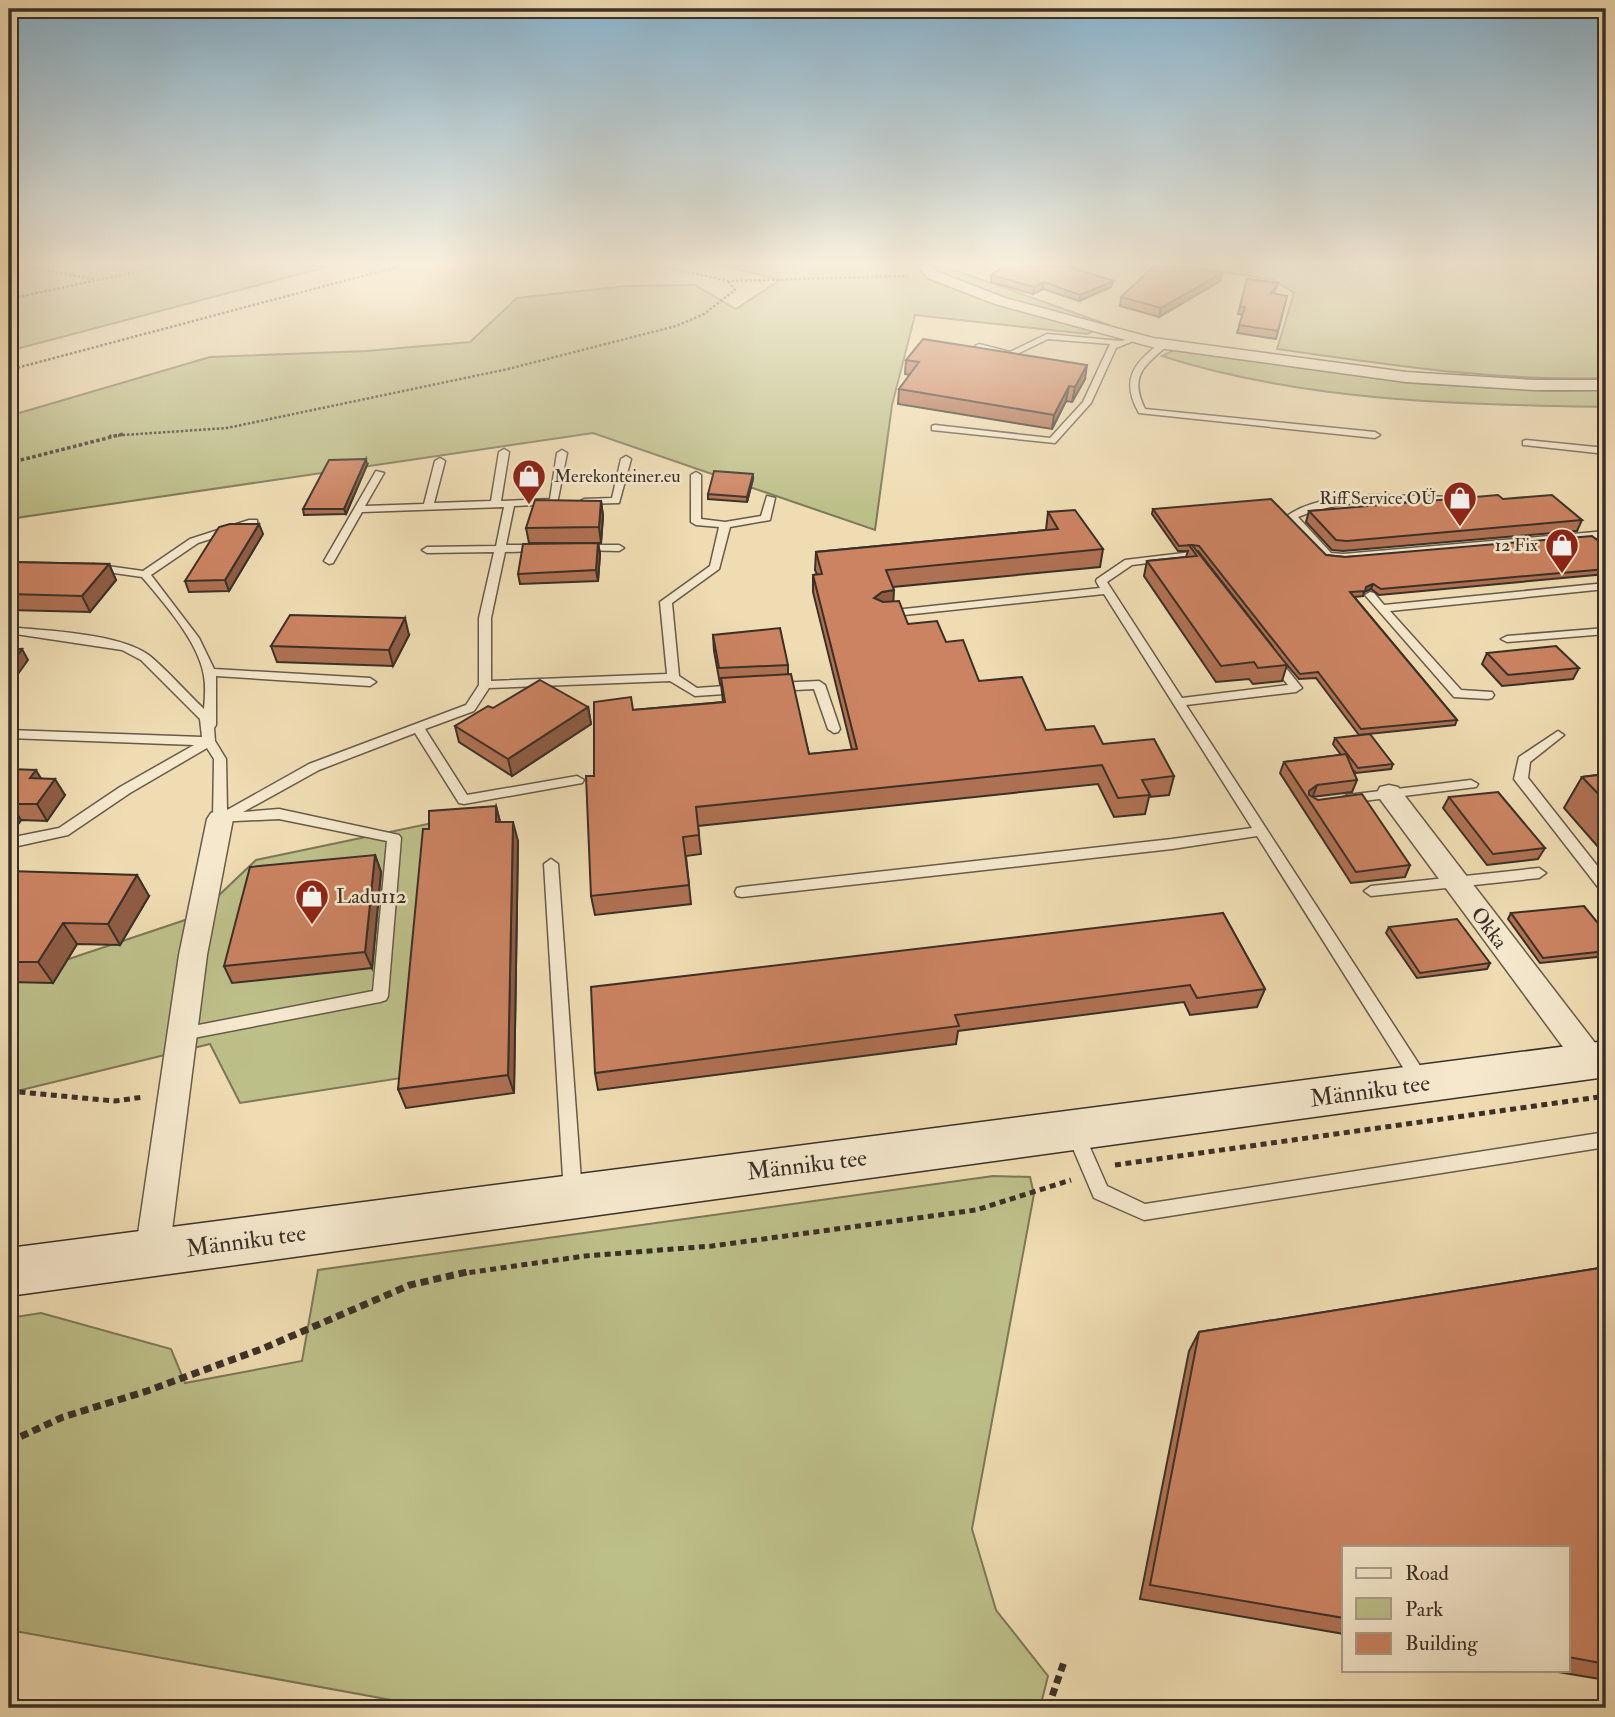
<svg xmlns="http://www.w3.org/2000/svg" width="1615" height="1717" font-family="'IM FELL Double Pica',serif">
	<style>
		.green { fill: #bdbf89; stroke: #7c7858; stroke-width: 2 }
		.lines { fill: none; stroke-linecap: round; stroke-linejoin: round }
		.lane-casing { stroke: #675b4a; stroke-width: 3 }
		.street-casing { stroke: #675b4a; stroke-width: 3 }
		.secondary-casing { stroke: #3a3028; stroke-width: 3 }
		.path-far3 { stroke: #3a3028; stroke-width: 2.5; stroke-dasharray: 2.5 2; stroke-linecap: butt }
		.path-far2 { stroke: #3a3028; stroke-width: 3.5; stroke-dasharray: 3.5 2.5; stroke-linecap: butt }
		.path-far1 { stroke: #3a3028; stroke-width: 5; stroke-dasharray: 6 4.5; stroke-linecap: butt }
		.path { stroke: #3a3028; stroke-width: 7; stroke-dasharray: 8 5; stroke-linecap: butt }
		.lane { fill: #f5e8cd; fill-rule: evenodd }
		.street { fill: #f5e8cd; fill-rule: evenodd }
		.secondary { fill: #f5e8cd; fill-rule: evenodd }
		.rail-casing { stroke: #3a3028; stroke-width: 10 }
		.rail { stroke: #f5e8cd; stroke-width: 8; stroke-dasharray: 24; stroke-linecap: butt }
		.wall { fill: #af7153; stroke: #3a3028; stroke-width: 2; fill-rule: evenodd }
		.shaded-wall { fill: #8e5c44; stroke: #3a3028; stroke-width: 2 }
		.building { fill: #cb8361; stroke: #3a3028; stroke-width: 2 }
		.labels { text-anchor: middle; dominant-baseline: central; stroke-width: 5; stroke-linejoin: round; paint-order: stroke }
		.far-poi-label { font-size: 18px; fill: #3a3028; stroke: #f5e8cd; text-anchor: end }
		.poi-label { font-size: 21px; fill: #3a3028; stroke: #f5e8cd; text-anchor: start }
		.street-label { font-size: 21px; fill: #3a3028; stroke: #f5e8cd }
		.near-street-label { font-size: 24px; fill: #3a3028; stroke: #f5e8cd }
	</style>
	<rect width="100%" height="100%" fill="#efdcb2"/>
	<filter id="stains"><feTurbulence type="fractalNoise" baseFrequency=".00286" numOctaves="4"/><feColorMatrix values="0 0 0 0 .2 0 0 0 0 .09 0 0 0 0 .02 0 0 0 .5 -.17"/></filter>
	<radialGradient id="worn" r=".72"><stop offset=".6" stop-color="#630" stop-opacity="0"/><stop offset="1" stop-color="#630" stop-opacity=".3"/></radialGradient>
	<g class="green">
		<path d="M9 266H330L9 351Z"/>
		<path d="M723 266H943L1109 325 1087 334 915 315 892 405 875 530 593 433 9 519V416L210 357 366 351 470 342 517 298 626 286 695 285 736 309 780 280Z"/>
		<path d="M1165 266H1606V378C1495 382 1386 364 1277 349L1294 293 1274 280 1200 268Z"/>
		<path d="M1174 350 1412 383 1551 391 1606 390V407C1457 404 1305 402 1162 356Z"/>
		<path d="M442 821 408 1077 240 1103 210 1044 9 1093V979L197 916 256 860Z"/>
		<path d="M993 1176 1030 1177 1034 1194 972 1529 996 1610 1048 1676 1040 1708H435L9 1630V1318L41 1313 171 1349 185 1383 302 1361 318 1270Z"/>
	</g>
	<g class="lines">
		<g class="lane-casing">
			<g id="lane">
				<path d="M1047 334 1121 341 1134 337 1138 339 1116 348 1091 403 1055 443 932 430V426L935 425 1050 438 1083 402 1110 344 1048 339 1011 357 975 346 979 344 1010 352Z"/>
				<path d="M1162 342 1169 344C1146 365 1128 374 1145 409L1375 432 1380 435 1375 438 1139 413C1120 380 1134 362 1162 342Z"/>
				<path d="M1526 440 1606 448V454L1523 445V441Z"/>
				<path d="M504 449 509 452 501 501 550 499 557 453 562 450 567 453 557 504 514 506 506 545H541L546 548 541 551 505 552 491 618V681L667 674 660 602 710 566 719 527 696 525 691 522V475L696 472 701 475V519L725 522 761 516 767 496 775 498 770 520 730 527 719 569 672 603 679 676 697 688 739 685 745 689 739 693 695 696 670 681 489 688 474 711 425 729 467 795 577 776 584 780 582 783 464 804 459 803 415 733 319 770 243 812 279 809 399 835 401 838 388 996 386 1000 380 1002 183 1040 177 1039 175 1034 177 1029 183 1028 373 991 387 841 279 819 215 822 213 819 214 759 207 748 130 793 68 835 9 848V838L59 828 120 787 194 745 9 738V730L202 737 200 719 141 660 122 650 9 633V627C46 631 121 633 150 656 169 672 186 692 204 709 205 698 206 687 204 676 199 642 163 602 142 577L93 570 88 567 93 564 143 571 190 539 249 520H257V524L198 543 151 575 199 638 214 669 370 678 376 682 370 686 216 676V725L214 728 215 741 226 759 227 810 309 764 466 705 479 685V618L494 552 427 553 422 550 427 547 496 546 504 507 362 512 333 563 329 564 324 561 376 471 384 473 365 506 424 504 435 461 440 458 445 461 434 503 491 501 499 452Z"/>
				<path d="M626 456 631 459 619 503 581 504 579 502 584 499 612 498 621 459Z"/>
				<path d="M1374 495 1459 497 1464 500 1459 503C1405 501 1350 496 1298 517L1331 553 1343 554 1606 531V537L1343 560 1324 558 1287 516C1310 499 1347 497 1374 495Z"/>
				<path d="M582 545H619L624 548 619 551 578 550V546Z"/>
				<path d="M1192 552C1197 553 1206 562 1203 566H1195L1189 558 1132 565 1107 582 1182 698 1288 685 1268 660 1274 656 1278 658 1302 688 1296 692 1186 705 1428 1078 1430 1083 1428 1088 1422 1090 1416 1088 1257 836 1172 849 742 897 737 896 735 892 737 888 742 887 1172 839 1252 828 1104 594 885 617 879 614 885 611 1100 588 1096 581 1097 579 1125 560Z"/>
				<path d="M1606 583V589L1390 611 1461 690 1492 692 1494 695 1492 698 1488 699 1454 697 1365 595 1370 592 1374 593 1384 605Z"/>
				<path d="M1606 628V634L1507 642 1501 639 1507 636Z"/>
				<path d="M819 681 825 685 840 729 838 732 834 733 828 729 814 689 776 691 770 687 776 683Z"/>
				<path d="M1558 731 1564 735 1530 762 1528 778 1606 877V892L1601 891 1514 779 1519 757Z"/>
				<path d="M1471 780 1478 784 1476 787 1347 803 1340 799 1347 795Z"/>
				<path d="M551 859 558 864 582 1194 579 1200 573 1202 567 1200 564 1194 544 864Z"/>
				<path d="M1539 868 1546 873 1539 878 1371 896 1364 891 1371 886Z"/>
				<path d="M1075 1125 1081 1127 1107 1186 1145 1204 1606 1132V1147L1144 1220 1094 1198 1066 1132 1069 1127Z"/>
			</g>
		</g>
		<g class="street-casing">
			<g id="street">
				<path d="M918 266H932L938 272 1005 298 1153 338 1406 372 1534 380H1606V390H1534L1406 382 1152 347 995 304 928 278Z"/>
				<path d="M1389 785 1398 787 1602 1052 1606 1061 1602 1070 1591 1074 1580 1070 1380 799 1377 793 1380 787Z"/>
				<path d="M220 810 229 813 233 819 207 955 169 1254 164 1266 152 1270 140 1266 135 1254 179 955 207 819 211 813Z"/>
			</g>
		</g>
		<g class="secondary-casing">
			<path id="secondary" d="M1606 1041V1077L9 1296V1248Z"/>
		</g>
		<g class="path-far3">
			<path d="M20 266 94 279"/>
			<path d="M661 266 728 281 908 276"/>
			<path d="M9 299 163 266"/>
			<path d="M9 370 400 266"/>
			<path d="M109 436 227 428 508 369 676 326 704 314 735 290 728 281"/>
		</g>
		<path class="path-far2" d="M9 463 123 434"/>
		<g class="path-far1">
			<path d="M9 1091 115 1101 144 1097"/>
			<path d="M1115 1165 1606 1096"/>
			<path d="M459 1274 585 1256 712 1246 976 1210 1071 1180"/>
		</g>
		<g class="path">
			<path d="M9 1442 63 1417 147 1391 264 1348 410 1285 467 1272"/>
			<path d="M1048 1708 1065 1659"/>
		</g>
		<use href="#lane" class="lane"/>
		<use href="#street" class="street"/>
		<use href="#secondary" class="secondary"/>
		<g class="rail-casing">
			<path id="rail" d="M9 1702 40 1708"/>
		</g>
		<use href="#rail" class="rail"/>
	</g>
	<g class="wall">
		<path d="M1076 266 1075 269 1113 281 1111 287 1079 301 1043 289 1033 294 991 282V275Z"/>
		<path d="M1247 279 1278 283 1274 294 1287 296 1276 339 1237 333 1243 315 1238 314Z"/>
		<path d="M1220 281 1159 317 1120 306 1121 297Z"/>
		<path d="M906 360 1085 379 1072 402 1066 401 1052 429 898 404 899 389 910 375 905 374Z"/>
		<path d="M367 465 346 514 304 515 303 509Z"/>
		<path d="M753 479 747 502 708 499V494Z"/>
		<path d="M1503 499 1582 520 1577 531 1343 551 1332 550 1306 522 1309 511Z"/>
		<path d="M601 501 603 516 601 543H529L526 528Z"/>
		<path d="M1153 509 1326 555 1345 557 1606 543V574L1379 595 1371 589 1364 592 1363 596 1354 597 1457 720 1455 725 1359 735 1316 678 1299 679 1287 665 1282 681 1253 684 1249 679 1216 682 1144 576 1147 561 1186 557 1188 551H1178L1152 514ZM1197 551H1198L1273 647Z"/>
		<path d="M1048 512 1103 549 1100 567 893 587V601L908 624 946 642 979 681 1046 730 1103 744 1174 776 1169 795 1149 797 1145 814 1114 817 1098 784 698 826 701 854 686 856 691 904 595 915 591 896 594 776 633 710 723 702 721 684H720L714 651 713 635 788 665V675L809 754 852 750 813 592V575L817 574 815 570 816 552 1046 530Z"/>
		<path d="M263 534 229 591 189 592 185 581Z"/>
		<path d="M598 543 600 554 598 581 520 584 518 574Z"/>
		<path d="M9 562 109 564 116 580 90 612 9 610Z"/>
		<path d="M409 635 393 666 277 662 271 646Z"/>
		<path d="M1487 653 1579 668 1573 679 1502 686 1482 664Z"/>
		<path d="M588 707 591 724 512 776 459 742 455 726 493 708Z"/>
		<path d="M1335 738 1393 764 1391 769 1356 773 1352 769 1357 780 1352 792 1312 797 1410 865 1405 877 1351 883 1280 773 1284 762 1341 755 1333 744Z"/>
		<path d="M9 769 41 778 65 795 47 821 21 820 19 823H9Z"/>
		<path d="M1606 774V856L1564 808 1582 777Z"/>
		<path d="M1449 797 1545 848 1538 859 1487 865 1443 808Z"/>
		<path d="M496 806 500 822 518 841 514 1093 406 1108 398 1089Z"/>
		<path d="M375 855 381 872 372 968 232 983 224 966Z"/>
		<path d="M9 871 149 896 120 945 77 944 53 983 9 982Z"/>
		<path d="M1223 913 1265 989 1257 1007 1190 1015 1184 1002 958 1031 956 1044 598 1090 595 1073Z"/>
		<path d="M1511 913 1606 933V956L1540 963 1508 919Z"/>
		<path d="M1389 927 1490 963 1487 969 1417 978 1386 933Z"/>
		<path d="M1606 1267V1680L1546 1670H1568V1547H1344V1634L1140 1599 1189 1351 1199 1332Z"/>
	</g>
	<g class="shaded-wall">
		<path d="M1222 273 1220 281 1159 317 1161 308Z"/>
		<path d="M1113 281 1111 287 1079 301 1080 295Z"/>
		<path d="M1044 282 1043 289 1033 294 1034 287Z"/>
		<path d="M1087 365 1085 379 1072 402 1075 387Z"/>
		<path d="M1069 386 1066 401 1052 429 1054 415Z"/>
		<path d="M366 459 367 465 346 514 344 509Z"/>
		<path d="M753 474V479L747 502V497Z"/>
		<path d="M601 501 603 516 601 543 599 527Z"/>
		<path d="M259 524 263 534 229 591 225 580Z"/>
		<path d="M598 543 600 554 598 581 596 570Z"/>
		<path d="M109 564 116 580 90 612 82 596Z"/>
		<path d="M1373 584 1371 589 1364 592 1366 587Z"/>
		<path d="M894 590 893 608 874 598 882 592Z"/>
		<path d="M405 618 409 635 393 666 389 650Z"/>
		<path d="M22 649 28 660 10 685 9 683V666Z"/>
		<path d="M588 707 591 724 512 776 508 759Z"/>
		<path d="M36 770 46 787 30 778Z"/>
		<path d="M55 779 65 795 47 821 37 804Z"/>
		<path d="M1317 785 1313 796 1309 799V791Z"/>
		<path d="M11 804 21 820 19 823 9 807Z"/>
		<path d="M496 806 501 826 496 822Z"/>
		<path d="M513 822 518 841 514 1093 508 1075Z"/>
		<path d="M375 855 381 872 372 968 365 952Z"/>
		<path d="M137 875 149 896 120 945 108 924Z"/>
		<path d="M63 923 77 944 53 983 38 962Z"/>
	</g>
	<g class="building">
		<path d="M1004 266H1075L1072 268 1113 281 1080 295 1044 282 1034 287 991 275Z"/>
		<path d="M1154 266H1187L1222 273 1161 308 1121 297Z"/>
		<path d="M1247 279 1278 283 1271 293 1287 296 1278 331 1239 325 1245 307H1240Z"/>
		<path d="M923 339 1087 365 1075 387 1069 386 1054 415 899 389 919 362 906 360Z"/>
		<path d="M366 459 344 509H303L329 460Z"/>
		<path d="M714 471 753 474 747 497 708 494Z"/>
		<path d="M1498 495 1503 499 1552 495 1582 520 1347 541 1336 540 1309 511Z"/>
		<path d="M1271 499 1326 555 1345 557 1592 536 1601 543H1606V569L1381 589 1373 584 1366 587 1365 591 1350 592 1457 720 1361 729 1318 672 1300 674 1199 546 1192 545 1179 546 1153 509Z"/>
		<path d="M535 500 601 501 599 527 526 528Z"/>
		<path d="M1075 510 1103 549 886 570 894 590 882 592 874 598 883 602 899 601 908 624 937 621 946 642 963 640 979 681 1022 677 1046 730 1094 726 1103 744 1154 739 1174 776 1142 780 1150 795 1118 798 1102 765 696 807 699 835 683 837 689 885 591 896 586 776H594V702L631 697 633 710 725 702 721 678 791 674 809 754 857 749 813 575 822 574 816 552 1058 529 1048 512Z"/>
		<path d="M230 524H259L225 580 185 581 219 527Z"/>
		<path d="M598 543 596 570 518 574 523 544Z"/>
		<path d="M1189 545H1192L1287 665 1258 668 1254 662 1221 666 1147 561 1197 556Z"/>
		<path d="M9 562 109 564 82 596 9 594Z"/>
		<path d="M290 615 405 618 389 650 271 646Z"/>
		<path d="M780 628 788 665 719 668 713 635Z"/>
		<path d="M1556 646 1579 668 1508 675 1487 653Z"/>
		<path d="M9 649H22L9 666Z"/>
		<path d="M540 680 588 707 508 759 455 726 488 706 493 708Z"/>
		<path d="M1370 734 1393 764 1358 768 1335 738Z"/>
		<path d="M1346 754 1357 780 1317 785 1309 791V795L1318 800 1362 794 1410 865 1356 872 1284 762Z"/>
		<path d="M9 769 36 770 30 778 55 779 37 804H11L9 806Z"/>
		<path d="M1606 774V802L1582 777Z"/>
		<path d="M1498 792 1545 848 1493 854 1449 797Z"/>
		<path d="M496 806V822H513L508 1075 398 1089 423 829H429V811Z"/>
		<path d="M375 855 365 952 224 966 250 867Z"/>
		<path d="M9 871 137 875 108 924 63 923 38 962H9Z"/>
		<path d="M1584 906 1606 933V951L1543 958 1511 913Z"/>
		<path d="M1223 913 1265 989 1197 998 1190 985 955 1015 959 1026 595 1073 591 987Z"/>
		<path d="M1457 919 1490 963 1420 973 1389 927Z"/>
		<path d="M1606 1267V1664L1568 1657V1547H1344V1618L1150 1585 1199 1332Z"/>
	</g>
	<linearGradient id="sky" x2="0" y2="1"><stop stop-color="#89b6d2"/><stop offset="0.52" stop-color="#f8efdc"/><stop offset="1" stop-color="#f8efdc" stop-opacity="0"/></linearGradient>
	<rect width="1615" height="507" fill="url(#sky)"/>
	<defs>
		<g id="shop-pin" transform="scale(1.75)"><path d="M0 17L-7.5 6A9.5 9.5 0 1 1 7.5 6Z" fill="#8f2418" stroke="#f5e8cd"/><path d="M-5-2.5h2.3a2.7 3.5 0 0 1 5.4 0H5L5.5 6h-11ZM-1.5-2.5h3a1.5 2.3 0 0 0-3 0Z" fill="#fff"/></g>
	</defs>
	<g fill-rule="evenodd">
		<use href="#shop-pin" x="529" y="476"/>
		<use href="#shop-pin" x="1460" y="498"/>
		<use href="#shop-pin" x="1562" y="545"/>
		<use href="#shop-pin" x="312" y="896"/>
	</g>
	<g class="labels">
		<g class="far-poi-label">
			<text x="554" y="476" text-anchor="start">Merekonteiner.eu</text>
			<text x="1436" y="498">Riff Service OÜ</text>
			<text x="1538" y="545">12 Fix</text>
		</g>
		<g class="poi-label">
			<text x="336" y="896">Ladu112</text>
		</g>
		<g class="street-label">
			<text transform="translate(1489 928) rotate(53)">Okka</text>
		</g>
		<g class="near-street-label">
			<text transform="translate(1370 1091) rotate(-8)">Männiku tee</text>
			<text transform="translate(807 1165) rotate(-7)">Männiku tee</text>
			<text transform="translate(246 1241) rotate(-8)">Männiku tee</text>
		</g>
	</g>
	<rect width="1615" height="1717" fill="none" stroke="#efdcb2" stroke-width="35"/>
	<rect x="10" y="10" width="1594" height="1696" fill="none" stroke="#3a3028" stroke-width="3.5"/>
	<rect x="18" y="18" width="1580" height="1682" fill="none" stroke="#3a3028" stroke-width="2"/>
	<rect x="1342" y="1546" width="228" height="126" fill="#f5e8cd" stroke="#aa9e8b" stroke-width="2"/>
	<rect x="1356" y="1568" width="35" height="10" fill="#f5e8cd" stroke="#aa9e8b" stroke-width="2"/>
	<text x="1405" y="1580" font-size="21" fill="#3a3028">Road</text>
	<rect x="1356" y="1598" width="35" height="21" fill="#bdbf89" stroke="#aa9e8b" stroke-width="2"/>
	<text x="1405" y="1616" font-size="21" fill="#3a3028">Park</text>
	<rect x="1356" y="1633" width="35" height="21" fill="#cb8361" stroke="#aa9e8b" stroke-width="2"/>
	<text x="1405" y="1650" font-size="21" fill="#3a3028">Building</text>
	<rect width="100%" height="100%" filter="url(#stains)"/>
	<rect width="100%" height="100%" fill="url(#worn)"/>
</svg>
